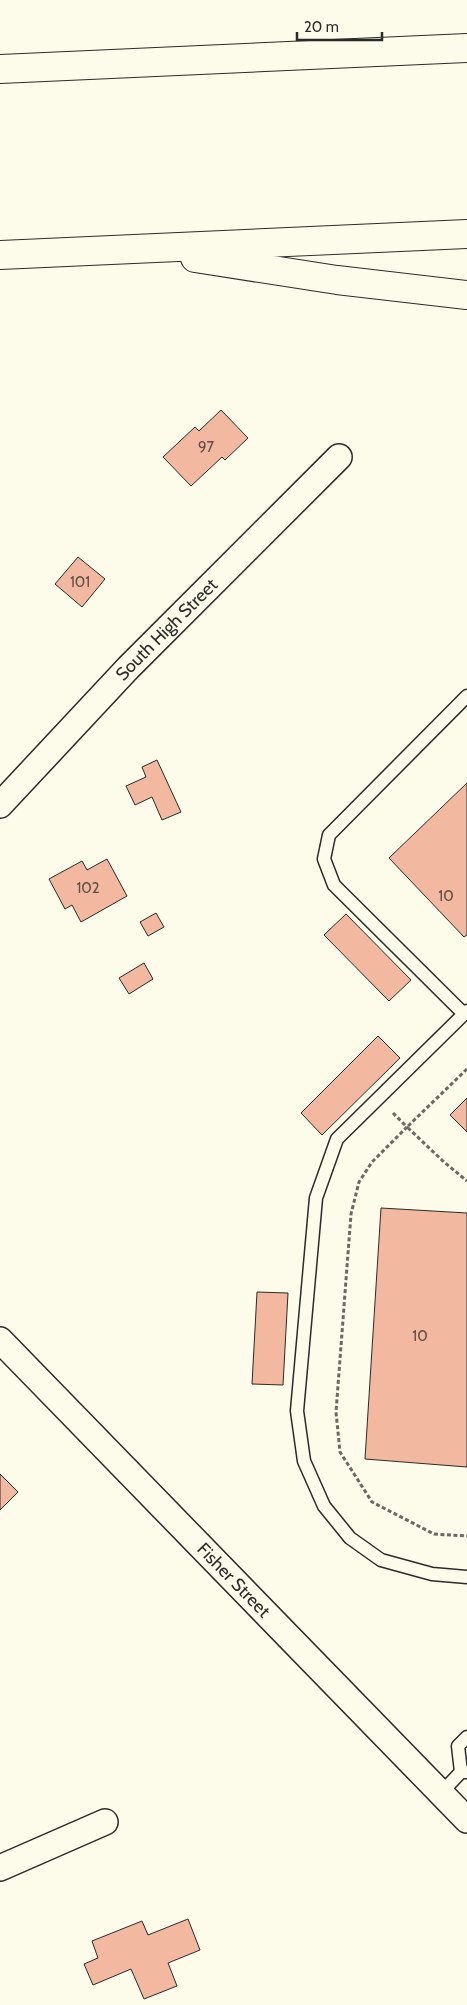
<svg xmlns="http://www.w3.org/2000/svg" width="467" height="2005" font-family="Cabin,sans-serif">
	<style>
		.building { fill: #f2b8a0; stroke: #2b2b2b }
		.lines { fill: none; stroke-linecap: round; stroke-linejoin: round }
		.service-casing { stroke: #2b2b2b; stroke-width: 15 }
		.minor-casing { stroke: #2b2b2b; stroke-width: 28 }
		.motorway-casing { stroke: #2b2b2b; stroke-width: 30 }
		.path { stroke: #6a6964; stroke-width: 3; stroke-dasharray: 4 2.5; stroke-linecap: butt }
		.service { stroke: #fdfbea; stroke-width: 12 }
		.minor { stroke: #fdfbea; stroke-width: 25 }
		.motorway { stroke: #fdfbea; stroke-width: 28 }
		.labels { text-anchor: middle; dominant-baseline: central; stroke-width: 4; stroke-linejoin: round; paint-order: stroke }
		.number-label { font-size: 15px; fill: #5d4e48 }
		.street-label { font-size: 18px; fill: #2b2b2b; stroke: #fdfbea }
	</style>
	<rect width="100%" height="100%" fill="#fdfbea"/>
	<g class="building">
		<path d="M221 410 248 438 225 460 222 457 191 486 163 457 195 427 199 431Z"/>
		<path d="M78 557 105 579 82 607 55 584Z"/>
		<path d="M157 760 181 812 162 820 152 797 135 805 126 786 146 777 142 767Z"/>
		<path d="M467 783V935L464 937 389 858Z"/>
		<path d="M107 859 127 896 81 922 72 905 65 909 49 879 82 861 87 870Z"/>
		<path d="M156 913 164 927 148 936 140 922Z"/>
		<path d="M346 914 411 980 389 1001 324 935Z"/>
		<path d="M144 963 153 979 129 994 119 978Z"/>
		<path d="M378 1036 400 1058 322 1135 301 1113Z"/>
		<path d="M467 1098V1132L450 1115Z"/>
		<path d="M381 1208 467 1213V1467L365 1459Z"/>
		<path d="M257 1292 288 1293 283 1385 252 1384Z"/>
		<path d="M0 1474 18 1492 0 1510Z"/>
		<path d="M188 1919 200 1950 168 1963 177 1986 144 1999 131 1969 93 1985 84 1964 98 1958 92 1941 142 1921 148 1935Z"/>
	</g>
	<g class="lines">
		<g class="service-casing">
			<g id="service">
				<path d="M467 1011 337 1139 316 1198 297 1411 304 1461 324 1506 350 1538 381 1560 432 1574 467 1577"/>
				<path d="M464 1014 334 885 324 859 329 835 467 696"/>
				<path d="M461 1772 458 1746 467 1737"/>
				<path d="M440 1794 461 1772H467"/>
			</g>
		</g>
		<g class="minor-casing">
			<g id="minor">
				<path id="s1" d="M0 805 128 668 339 457"/>
				<path id="s2" d="M0 1340 467 1820"/>
				<path d="M0 1868 105 1822"/>
			</g>
		</g>
		<g class="motorway-casing">
			<g id="motorway">
				<path d="M0 69 467 48"/>
				<path d="M0 255 467 234"/>
				<path d="M195 258 337 280 467 295"/>
			</g>
		</g>
		<g class="path">
			<path d="M467 1069 407 1127 444 1162 467 1181"/>
			<path d="M393 1113 407 1127 372 1162 359 1182 351 1214 336 1412 340 1452 372 1502 434 1534 467 1536"/>
		</g>
		<use href="#service" class="service"/>
		<use href="#minor" class="minor"/>
		<use href="#motorway" class="motorway"/>
	</g>
	<g class="labels">
		<g class="number-label">
			<text x="206" y="447">97</text>
			<text x="80" y="582">101</text>
			<text x="88" y="888">102</text>
			<text x="446" y="896">10</text>
			<text x="420" y="1336">10</text>
		</g>
		<g class="street-label">
			<text stroke="none"><textPath href="#s1" startOffset="242">South High Street</textPath></text>
			<text stroke="none"><textPath href="#s2" startOffset="335">Fisher Street</textPath></text>
		</g>
	</g>
	<path d="M297 32v8h85v-8" fill="none" stroke="#2b2b2b" stroke-width="2.5"/>
	<text x="304" y="32" font-size="15" fill="#2b2b2b" stroke="#fdfbea" stroke-width="4" paint-order="stroke">20 m</text>
</svg>
